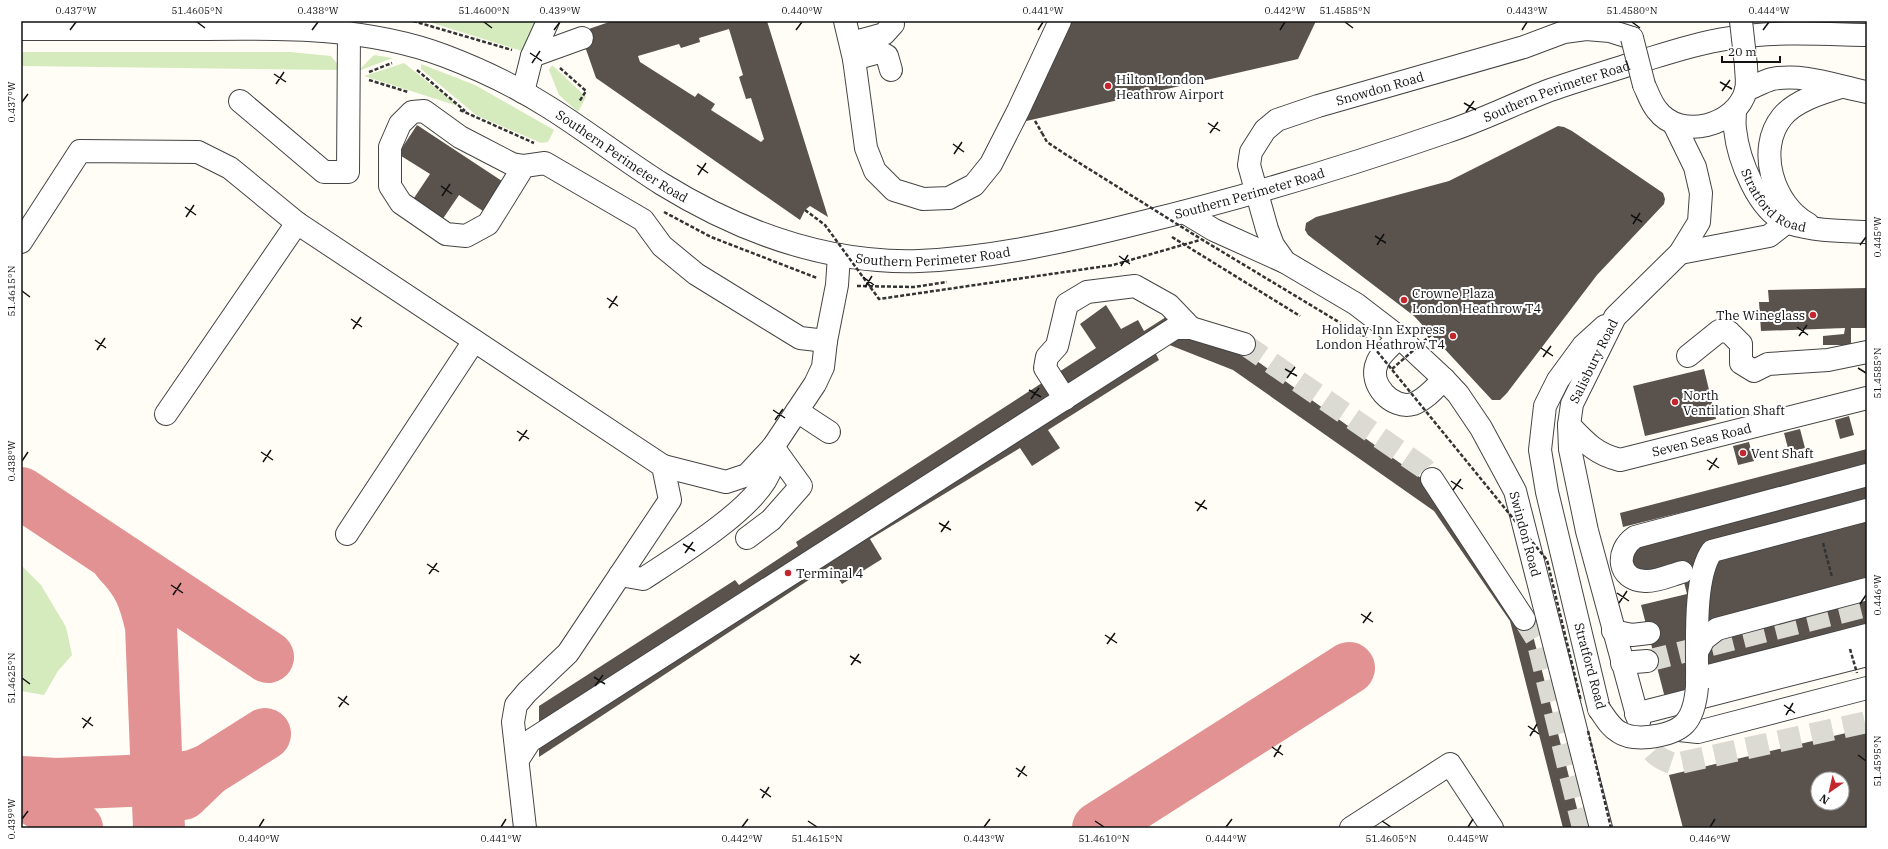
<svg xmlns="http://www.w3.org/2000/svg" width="1888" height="849" font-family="'IBM Plex Serif',serif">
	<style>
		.green { fill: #d5ebbd }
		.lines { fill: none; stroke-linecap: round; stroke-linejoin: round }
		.taxiway { stroke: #e29292; stroke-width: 52 }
		.building { fill: #5a524d; fill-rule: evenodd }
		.minor-tunnel { stroke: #dbdad3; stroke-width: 22; stroke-dasharray: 22 11; stroke-linecap: butt }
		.minor-casing { stroke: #444; stroke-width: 24 }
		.path { stroke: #333; stroke-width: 2.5; stroke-dasharray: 4 2; stroke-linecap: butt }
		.minor { stroke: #fff; stroke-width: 22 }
		.minor-bridge-casing { stroke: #444; stroke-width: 24; stroke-linecap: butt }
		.path-bridge { stroke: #333; stroke-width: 2.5; stroke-dasharray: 4 2; stroke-linecap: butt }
		.minor-bridge { stroke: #fff; stroke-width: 22 }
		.ticks { fill: none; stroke: #111; stroke-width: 1.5 }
		.poi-dot { fill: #c4262e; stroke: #fff; stroke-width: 1.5 }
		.labels { text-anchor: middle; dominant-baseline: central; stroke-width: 4; stroke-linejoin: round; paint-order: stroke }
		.poi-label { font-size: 13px; fill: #111; stroke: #fff; text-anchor: start }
		.street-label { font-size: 13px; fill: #111; stroke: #fff }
		.neatline { fill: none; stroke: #111; stroke-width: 1.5 }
		.ticks-label { font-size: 10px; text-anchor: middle; fill: #111 }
	</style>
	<rect width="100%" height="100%" fill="#fffdf5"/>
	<g class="green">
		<path d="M426 21H542L525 52Z"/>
		<path d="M21 52H290L331 56 342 70 21 66Z"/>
		<path d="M374 55 393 58 358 71Z"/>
		<path d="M404 63 458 106 364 76Z"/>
		<path d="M421 64 475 85 554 130 548 142 541 143 476 115 421 69Z"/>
		<path d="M552 65 586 97 578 112 559 95 549 70Z"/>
		<path d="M21 565 41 585 66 627 72 655 58 671 44 695 21 691Z"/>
	</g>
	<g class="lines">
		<g class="taxiway">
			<path d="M21 493 268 657"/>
			<path d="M118 561C139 583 144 596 151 626L159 828"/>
			<path d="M21 782 57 784 174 779 192 776 208 770"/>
			<path d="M21 791 77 828"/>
			<path d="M183 794 208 770 265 734"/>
			<path d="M1098 828 1349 668"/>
		</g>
	</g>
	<g class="building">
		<path d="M612 21H767L828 217 810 206 805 210 800 220 596 78 580 32ZM729 29 743 75 739 77 746 99 751 98 764 139 761 142 711 110 715 104 698 93 695 97 640 62 638 56 679 44 681 48 700 42 699 38Z"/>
		<path d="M1071 21H1316L1298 59 1022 122Z"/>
		<path d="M417 125 505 183 486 213 459 195 440 223 410 204 430 174 398 154Z"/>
		<path d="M1558 126 1564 127 1572 131 1663 193 1665 199 1664 204 1597 275 1507 393 1500 400H1492L1414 316 1308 235 1305 230 1306 223 1316 217 1449 181Z"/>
		<path d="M1867 288V328H1851V345H1823V336L1844 334 1845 328 1761 331 1759 302H1769L1768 290Z"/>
		<path d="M1106 305 1121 329 1138 320 1144 331 1166 317 1243 351 1449 498 1527 612 1582 828H1563L1510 621 1434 511 1233 370 1167 344 1155 352 1159 360 1048 430 1060 448 1032 466 1020 448 870 539 882 559 842 584 830 566 539 757V706L735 580 739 585 798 546 796 542 1096 348 1080 324Z"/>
		<path d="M1704 369 1716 419 1645 436 1633 386Z"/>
		<path d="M1849 416 1854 435 1840 439 1835 420Z"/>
		<path d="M1800 429 1805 448 1789 452 1784 433Z"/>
		<path d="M1749 442 1754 461 1738 465 1733 446Z"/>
		<path d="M1867 449V646L1665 698 1641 605 1687 594 1684 582 1642 592 1628 588 1617 578 1611 565 1612 550 1616 540 1624 531 1688 515 1687 511 1623 527 1620 513Z"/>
		<path d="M1867 728V828H1683L1669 775ZM1818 779H1842V803H1818Z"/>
	</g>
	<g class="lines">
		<g class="minor-tunnel">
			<path d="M1244 344 1424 468 1432 479"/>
			<path d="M1524 619 1537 640 1583 828"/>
			<path d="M1647 661 1867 606"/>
			<path d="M1639 722C1647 745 1650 757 1675 764L1867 722"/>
		</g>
		<g class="minor-casing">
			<g id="minor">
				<path d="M845 21 854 59 866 148 875 171 894 190 923 199 949 198 974 185 991 164 1018 111 1060 21"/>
				<path id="s1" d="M21 29C83 29 144 29 206 29 286 28 368 27 445 56 482 70 517 87 550 108 588 132 624 160 662 184 740 232 827 264 919 261 993 258 1067 241 1139 223 1242 198 1345 167 1446 132 1480 121 1512 105 1545 92 1572 82 1601 74 1628 65 1662 55 1696 43 1731 38 1776 31 1822 34 1867 35"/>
				<path d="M851 43 884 34 893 24"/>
				<path d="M532 56 582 38"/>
				<path d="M854 59 880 52 887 56 891 70"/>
				<path d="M1644 85C1648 93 1651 103 1657 110 1680 141 1737 126 1746 90 1748 83 1746 73 1746 66"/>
				<path d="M1746 90C1754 87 1764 81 1772 79 1804 73 1836 86 1867 92"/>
				<path d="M523 92 532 56 548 21"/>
				<path d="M240 101 324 172H348L349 33"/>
				<path id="s2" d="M1735 110C1735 116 1734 123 1735 129 1738 158 1758 213 1789 223 1814 231 1841 231 1867 232"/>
				<path d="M524 166 488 224 466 236 446 234 401 203 390 186V147L400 124 412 112 424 111 460 137 512 164 524 166 545 163 643 220 662 246 696 274 800 338 826 341"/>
				<path d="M1184 212 1214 230 1285 262"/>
				<path d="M1808 224C1773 205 1756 149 1782 117 1795 101 1821 93 1841 87"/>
				<path d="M21 242 80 151 198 152 230 168 297 223 663 466 670 500 568 653 527 692 516 705 513 722 525 828"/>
				<path d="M1680 253 1769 236 1787 222"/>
				<path d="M1399 337C1392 345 1380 354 1377 363 1368 384 1392 410 1413 404 1425 400 1435 388 1444 379"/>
				<path d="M1688 356 1719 331 1729 332 1741 344V363L1754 371 1768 364 1828 360 1867 352"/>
				<path d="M1065 399 1045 368 1047 357 1057 346 1067 304 1087 292 1135 286 1169 305 1191 328"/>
				<path d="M797 411 829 432"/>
				<path d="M166 414 297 223"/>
				<path id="s3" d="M1569 425C1586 443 1596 454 1620 460L1867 398"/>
				<path d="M663 466 726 482 747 475 773 447 815 384 823 367 826 341 837 285 839 255"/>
				<path d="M1432 479 1524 619"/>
				<path d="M347 534 474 341"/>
				<path d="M747 538 771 520 801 486 773 447"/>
				<path d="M1682 572C1671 575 1656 582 1645 581 1617 580 1615 551 1635 537L1867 475"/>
				<path d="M620 575 643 579C675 558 762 505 771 468 773 462 772 453 773 447"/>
				<path d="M1613 631 1632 635 1649 633"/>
				<path d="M1697 652 1704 639 1717 629 1867 589"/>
				<path d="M1622 663 1647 661"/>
				<path d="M1697 679 1867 635"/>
				<path d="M1697 687C1698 652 1692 579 1712 551L1867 510"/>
				<path d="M1599 709 1547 492 1540 450 1545 406 1558 380 1583 346 1605 326"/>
				<path d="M1636 714 1867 655"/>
				<path id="s4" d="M1639 722 1587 531 1570 449 1569 425 1572 404 1615 317 1680 253 1699 222 1701 193 1695 167 1674 124"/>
				<path d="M1679 730 1698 732 1867 688"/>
				<path d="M519 758 530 741 1175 328H1191L1244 344"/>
				<path d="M1351 828 1450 764 1492 828"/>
				<path id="s5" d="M1601 828 1515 491 1481 428 1458 394 1444 379 1399 337 1356 304 1285 262 1273 245 1267 229 1249 165 1251 152 1265 130 1277 120 1318 106 1524 47 1564 32 1586 29 1610 31 1632 38"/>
			</g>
		</g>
		<g class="path">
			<path d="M413 21 512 50"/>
			<path d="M560 68 586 91 579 102"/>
			<path d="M417 70 465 111"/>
			<path d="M369 72 392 63"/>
			<path d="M369 80 408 92"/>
			<path d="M460 110 534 143"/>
			<path d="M1035 121 1042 133"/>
			<path d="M664 212 711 237 817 278"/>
			<path d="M1172 237 1300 316"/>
			<path d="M857 286 914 287 947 282"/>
			<path d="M1823 543 1832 577"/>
		</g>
		<use href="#minor" class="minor"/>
		<g class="minor-bridge-casing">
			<g id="minor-bridge">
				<path d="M1741 21 1746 66"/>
				<path d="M1632 38 1644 85"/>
				<path d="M1599 709C1605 717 1610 727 1619 732 1628 738 1639 738 1649 737 1683 733 1694 722 1697 687"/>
			</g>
		</g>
		<g class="path-bridge">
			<path d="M1042 133 1047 142 1065 154 1201 239 1367 339 1547 560 1581 701"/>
			<path d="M805 210 825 225 879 299 1113 265 1200 240"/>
			<path d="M1392 369 1432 334"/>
			<path d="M1850 649 1857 673"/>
			<path d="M1588 731 1611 828"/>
		</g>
		<use href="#minor-bridge" class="minor-bridge"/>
	</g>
	<path class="ticks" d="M197 22 205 28M484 22 492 28M1345 22 1353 28M1632 22 1640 28M70 30 76 22M312 30 318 22M554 30 560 22M796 30 802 22M1038 30 1043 22M1280 30 1285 22M1522 30 1527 22M1763 30 1769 22M530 53 542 61M532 63 540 51M274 74 286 82M1720 82 1732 89M276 84 284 72M1722 91 1730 80M22 102 28 94M1464 103 1476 110M1466 112 1474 101M1208 123 1220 131M1210 133 1218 122M953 144 964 152M954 154 962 142M697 165 708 173M698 175 706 163M441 186 452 194M442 196 450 184M185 207 196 215M1631 215 1642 222M186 217 194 205M1633 224 1640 213M1375 236 1386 243M1377 245 1384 234M1860 245 1866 237M1119 256 1130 264M1121 266 1128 255M863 277 874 285M865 287 872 276M22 291 30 297M607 298 618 306M609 308 617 296M351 319 362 327M1797 327 1808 335M353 329 361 317M1799 336 1807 325M95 340 106 348M1541 348 1553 356M97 350 105 338M1543 357 1551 346M1858 368 1866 373M1285 369 1297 376M1287 378 1295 367M1029 390 1041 397M1031 399 1039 388M773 410 785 418M775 420 783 409M517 431 529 439M519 441 527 430M261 452 273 460M1707 460 1719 468M22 461 28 452M263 462 271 450M1709 470 1717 458M1451 481 1463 489M1453 490 1461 479M1195 502 1207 509M1197 511 1205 500M939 523 951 530M941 532 949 521M683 544 695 551M685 553 693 542M427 564 439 572M429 574 437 563M171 585 183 593M1617 593 1629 601M173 595 181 583M1619 603 1627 591M1860 604 1866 595M1361 614 1373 622M1363 623 1371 612M1105 635 1117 643M1107 644 1115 633M850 656 861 663M851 665 859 654M594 677 605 684M22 678 30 684M595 686 603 675M338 697 349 705M1784 705 1795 713M339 707 347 696M1786 715 1793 703M82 718 93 726M1528 726 1539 734M83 728 91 717M1530 736 1537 724M1272 747 1283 755M1858 755 1866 761M1274 757 1281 745M1016 768 1027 776M1018 777 1025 766M760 789 771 797M762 798 769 787M22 819 28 811M808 821 817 827M1095 821 1104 827M1382 821 1391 827M259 827 264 819M501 827 506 819M742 827 748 819M984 827 990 819M1226 827 1232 819M1468 827 1473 819M1710 827 1715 819"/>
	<g class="poi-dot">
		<circle cx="1108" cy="86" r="4"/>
		<circle cx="1404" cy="300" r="4"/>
		<circle cx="1813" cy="315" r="4"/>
		<circle cx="1453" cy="336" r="4"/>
		<circle cx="1675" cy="402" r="4"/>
		<circle cx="1743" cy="453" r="4"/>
		<circle cx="788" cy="573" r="4"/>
	</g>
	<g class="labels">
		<g class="poi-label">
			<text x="1116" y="79">Hilton London<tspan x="1116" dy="15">Heathrow Airport</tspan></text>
			<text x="1412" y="293">Crowne Plaza<tspan x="1412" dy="15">London Heathrow T4</tspan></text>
			<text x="1805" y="315" text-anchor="end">The Wineglass</text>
			<text x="1445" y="329" text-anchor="end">Holiday Inn Express<tspan x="1445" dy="15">London Heathrow T4</tspan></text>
			<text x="1683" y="395">North<tspan x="1683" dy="15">Ventilation Shaft</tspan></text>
			<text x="1751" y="453">Vent Shaft</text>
			<text x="796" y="573">Terminal 4</text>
		</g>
		<g class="street-label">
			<text stroke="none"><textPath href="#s5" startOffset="946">Snowdon Road</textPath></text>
			<text stroke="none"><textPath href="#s1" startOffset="1614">Southern Perimeter Road</textPath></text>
			<text stroke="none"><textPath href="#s1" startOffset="631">Southern Perimeter Road</textPath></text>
			<text stroke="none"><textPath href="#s1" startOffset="1290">Southern Perimeter Road</textPath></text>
			<text stroke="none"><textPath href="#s2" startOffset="105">Stratford Road</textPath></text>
			<text stroke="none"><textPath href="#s1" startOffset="966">Southern Perimeter Road</textPath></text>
			<text stroke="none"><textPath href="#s4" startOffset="375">Salisbury Road</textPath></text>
			<text stroke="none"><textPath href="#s3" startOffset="147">Seven Seas Road</textPath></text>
			<text transform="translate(1525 534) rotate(75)">Swindon Road</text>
			<text transform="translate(1590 666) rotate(75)">Stratford Road</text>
		</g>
	</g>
	<rect width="1888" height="849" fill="none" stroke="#ffffff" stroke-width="44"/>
	<g transform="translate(1830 791) rotate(214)"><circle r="19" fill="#ffffff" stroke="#a0a0a0"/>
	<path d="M0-3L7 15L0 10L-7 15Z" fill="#c4262e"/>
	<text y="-6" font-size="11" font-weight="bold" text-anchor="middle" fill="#111111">N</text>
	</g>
	<path d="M1722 56v6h58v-6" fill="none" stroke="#111111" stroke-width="2"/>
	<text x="1728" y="56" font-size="12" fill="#111111" stroke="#ffffff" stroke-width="3" paint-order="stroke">20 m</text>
	<rect x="22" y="22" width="1844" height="805" class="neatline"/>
	<g class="ticks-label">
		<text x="76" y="14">0.437°W</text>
		<text x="197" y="14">51.4605°N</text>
		<text x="318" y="14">0.438°W</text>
		<text x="484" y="14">51.4600°N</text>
		<text x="560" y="14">0.439°W</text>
		<text x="802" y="14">0.440°W</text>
		<text x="1043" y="14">0.441°W</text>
		<text x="1285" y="14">0.442°W</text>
		<text x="1345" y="14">51.4585°N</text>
		<text x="1527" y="14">0.443°W</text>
		<text x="1632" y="14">51.4580°N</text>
		<text x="1769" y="14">0.444°W</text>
		<text transform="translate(11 102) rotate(-90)" y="4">0.437°W</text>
		<text transform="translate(1877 237) rotate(-90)" y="4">0.445°W</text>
		<text transform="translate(11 291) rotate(-90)" y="4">51.4615°N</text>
		<text transform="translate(1877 373) rotate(-90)" y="4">51.4585°N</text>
		<text transform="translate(11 461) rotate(-90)" y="4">0.438°W</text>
		<text transform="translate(1877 595) rotate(-90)" y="4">0.446°W</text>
		<text transform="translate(11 678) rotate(-90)" y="4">51.4625°N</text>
		<text transform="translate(1877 761) rotate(-90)" y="4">51.4595°N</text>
		<text transform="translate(11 819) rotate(-90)" y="4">0.439°W</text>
		<text x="259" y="842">0.440°W</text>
		<text x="501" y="842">0.441°W</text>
		<text x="742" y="842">0.442°W</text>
		<text x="817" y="842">51.4615°N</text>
		<text x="984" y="842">0.443°W</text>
		<text x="1104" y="842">51.4610°N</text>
		<text x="1226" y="842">0.444°W</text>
		<text x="1391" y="842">51.4605°N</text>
		<text x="1468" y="842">0.445°W</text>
		<text x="1710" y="842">0.446°W</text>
	</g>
</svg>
